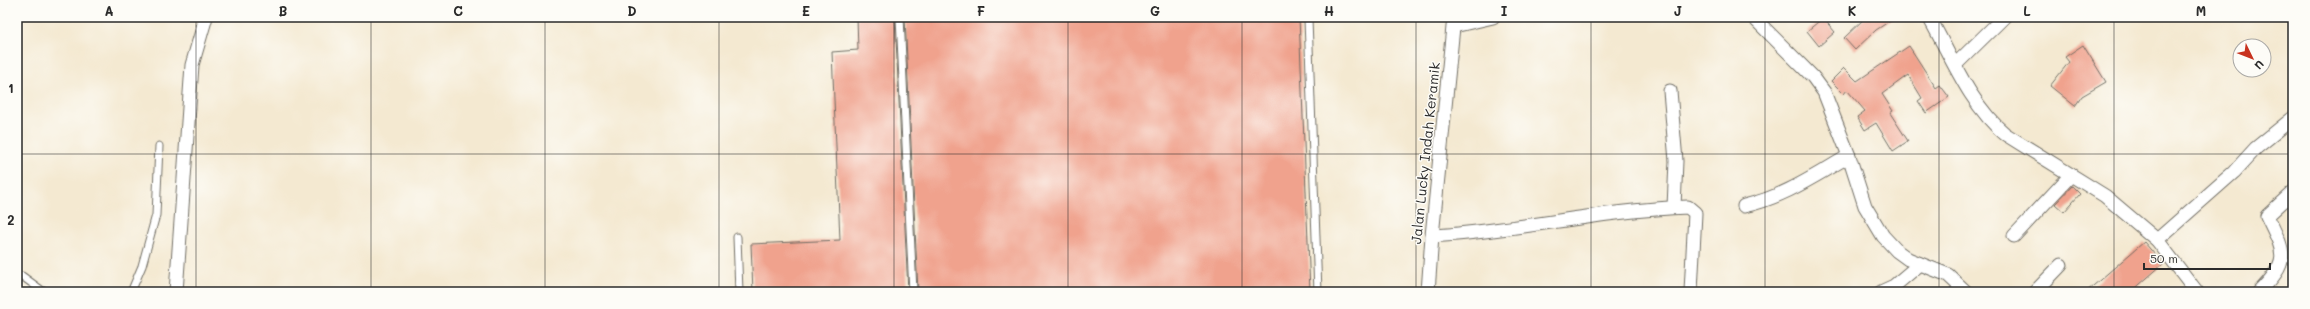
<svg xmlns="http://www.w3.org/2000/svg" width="2310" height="309" font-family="Mali,sans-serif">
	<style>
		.building { fill: #f0a28d }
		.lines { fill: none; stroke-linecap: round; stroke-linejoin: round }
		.lane-casing { stroke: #716e65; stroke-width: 9 }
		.street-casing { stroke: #716e65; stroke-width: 15 }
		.lane { stroke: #fff; stroke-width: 7 }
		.street { stroke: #fff; stroke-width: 13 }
		.grid { fill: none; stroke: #2b2b2b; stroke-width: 1; stroke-opacity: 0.55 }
		.labels { text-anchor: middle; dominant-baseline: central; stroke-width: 3; stroke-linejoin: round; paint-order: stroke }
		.street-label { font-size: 14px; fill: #2b2b2b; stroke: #fdfcf7 }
		.neatline { fill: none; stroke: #2b2b2b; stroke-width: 1.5 }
		.grid-label { font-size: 13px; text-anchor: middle; font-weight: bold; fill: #2b2b2b }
	</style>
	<rect width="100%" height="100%" fill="#fdfcf7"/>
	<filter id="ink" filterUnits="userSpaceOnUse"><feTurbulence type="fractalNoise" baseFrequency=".025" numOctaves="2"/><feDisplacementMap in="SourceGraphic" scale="8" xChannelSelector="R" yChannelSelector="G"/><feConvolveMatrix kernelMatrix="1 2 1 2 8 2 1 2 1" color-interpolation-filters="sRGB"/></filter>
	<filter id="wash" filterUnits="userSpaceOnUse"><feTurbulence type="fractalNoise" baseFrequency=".012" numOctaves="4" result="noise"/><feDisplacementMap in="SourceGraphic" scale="16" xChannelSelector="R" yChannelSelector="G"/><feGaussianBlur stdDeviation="0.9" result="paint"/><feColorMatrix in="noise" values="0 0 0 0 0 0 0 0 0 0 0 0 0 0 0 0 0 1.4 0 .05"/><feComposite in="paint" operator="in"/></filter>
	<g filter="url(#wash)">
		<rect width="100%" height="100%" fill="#f4e9d1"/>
		<g id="blocks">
			<g class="building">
				<path d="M857 17H895L908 292H753L751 244 840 240 832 52 858 50Z"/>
				<path d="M905 17H1299L1310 292H918Z"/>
				<path d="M1866 17H1896L1876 30 1855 50 1844 38Z"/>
				<path d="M1823 18 1835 32 1819 46 1807 31Z"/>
				<path d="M2083 45 2106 82 2082 96 2075 106 2050 86 2069 62 2065 57Z"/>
				<path d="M1909 46 1936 88 1940 85 1949 97 1926 113 1918 101 1922 98 1908 75 1882 94 1893 111 1890 113 1908 141 1893 151 1876 123 1865 130 1857 117 1865 111 1847 90 1844 94 1831 81 1844 68 1857 81Z"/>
				<path d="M2072 186 2080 194 2064 212 2055 204Z"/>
				<path d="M2144 242 2163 264 2131 292H2086Z"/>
			</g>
		</g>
	</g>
	<g filter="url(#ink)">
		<use href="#blocks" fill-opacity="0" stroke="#716e65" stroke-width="1"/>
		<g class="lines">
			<g class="lane-casing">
				<g id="lane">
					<path d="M900 17 913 292"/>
					<path d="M1308 19 1318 292"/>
					<path d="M737 237 739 292"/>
					<path d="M22 276 44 292"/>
					<path d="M131 292 142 266 156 215 159 146"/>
				</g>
			</g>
			<g class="street-casing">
				<g id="street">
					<path d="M1929 17C1951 56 1970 105 2005 134L2105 196 2157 240 2197 292"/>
					<path d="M1755 19 1813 77 1824 92 1849 156 1865 206 1883 236 1897 251 1908 259 1948 275 1966 292"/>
					<path d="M1454 26 1493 17"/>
					<path d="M1955 65 2004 17"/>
					<path d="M1670 91 1676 161 1674 207"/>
					<path d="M1744 206C1784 197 1814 176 1849 156"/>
					<path d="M1432 236C1518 231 1602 210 1688 207L1695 213 1691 292"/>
					<path d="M2014 236 2071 175"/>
					<path d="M2157 240 2234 172 2256 148 2293 118"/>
					<path d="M176 292 192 65 206 17"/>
					<path d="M1428 292 1432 236 1454 17"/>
					<path d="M1881 292 1894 286 1920 264"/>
					<path d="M2035 292 2061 265"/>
					<path d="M2259 292C2291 260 2285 253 2267 216L2293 192"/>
				</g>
			</g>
			<use href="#lane" class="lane"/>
			<use href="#street" class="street"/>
		</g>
	</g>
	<path class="grid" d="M196 17V292M371 17V292M545 17V292M719 17V292M894 17V292M1068 17V292M1242 17V292M1416 17V292M1591 17V292M1765 17V292M1939 17V292M2114 17V292M17 154H2293"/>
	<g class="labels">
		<g class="street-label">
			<text transform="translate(1425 153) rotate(-84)">Jalan Lucky Indah Keramik</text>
		</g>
	</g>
	<rect width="2310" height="309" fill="none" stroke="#fdfcf7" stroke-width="44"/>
	<g transform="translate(2252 58) rotate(133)"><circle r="19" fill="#fdfcf7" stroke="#a9a8a5"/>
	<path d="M0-3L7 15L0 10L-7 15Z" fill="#c8321e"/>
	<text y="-6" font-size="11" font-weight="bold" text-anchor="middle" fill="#2b2b2b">U</text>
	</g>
	<path d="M2144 263v6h126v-6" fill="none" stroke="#2b2b2b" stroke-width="2"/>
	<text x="2150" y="263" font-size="12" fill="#2b2b2b" stroke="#fdfcf7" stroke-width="3" paint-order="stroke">50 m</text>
	<rect x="22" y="22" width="2266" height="265" class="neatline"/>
	<g class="grid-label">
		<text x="109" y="16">A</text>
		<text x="283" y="16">B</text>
		<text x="458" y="16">C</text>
		<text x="632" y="16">D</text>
		<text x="806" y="16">E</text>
		<text x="981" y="16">F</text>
		<text x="1155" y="16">G</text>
		<text x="1329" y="16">H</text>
		<text x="1504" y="16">I</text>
		<text x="1678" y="16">J</text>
		<text x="1852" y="16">K</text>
		<text x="2027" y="16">L</text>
		<text x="2201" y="16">M</text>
		<text x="11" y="93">1</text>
		<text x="11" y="225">2</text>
	</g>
</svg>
